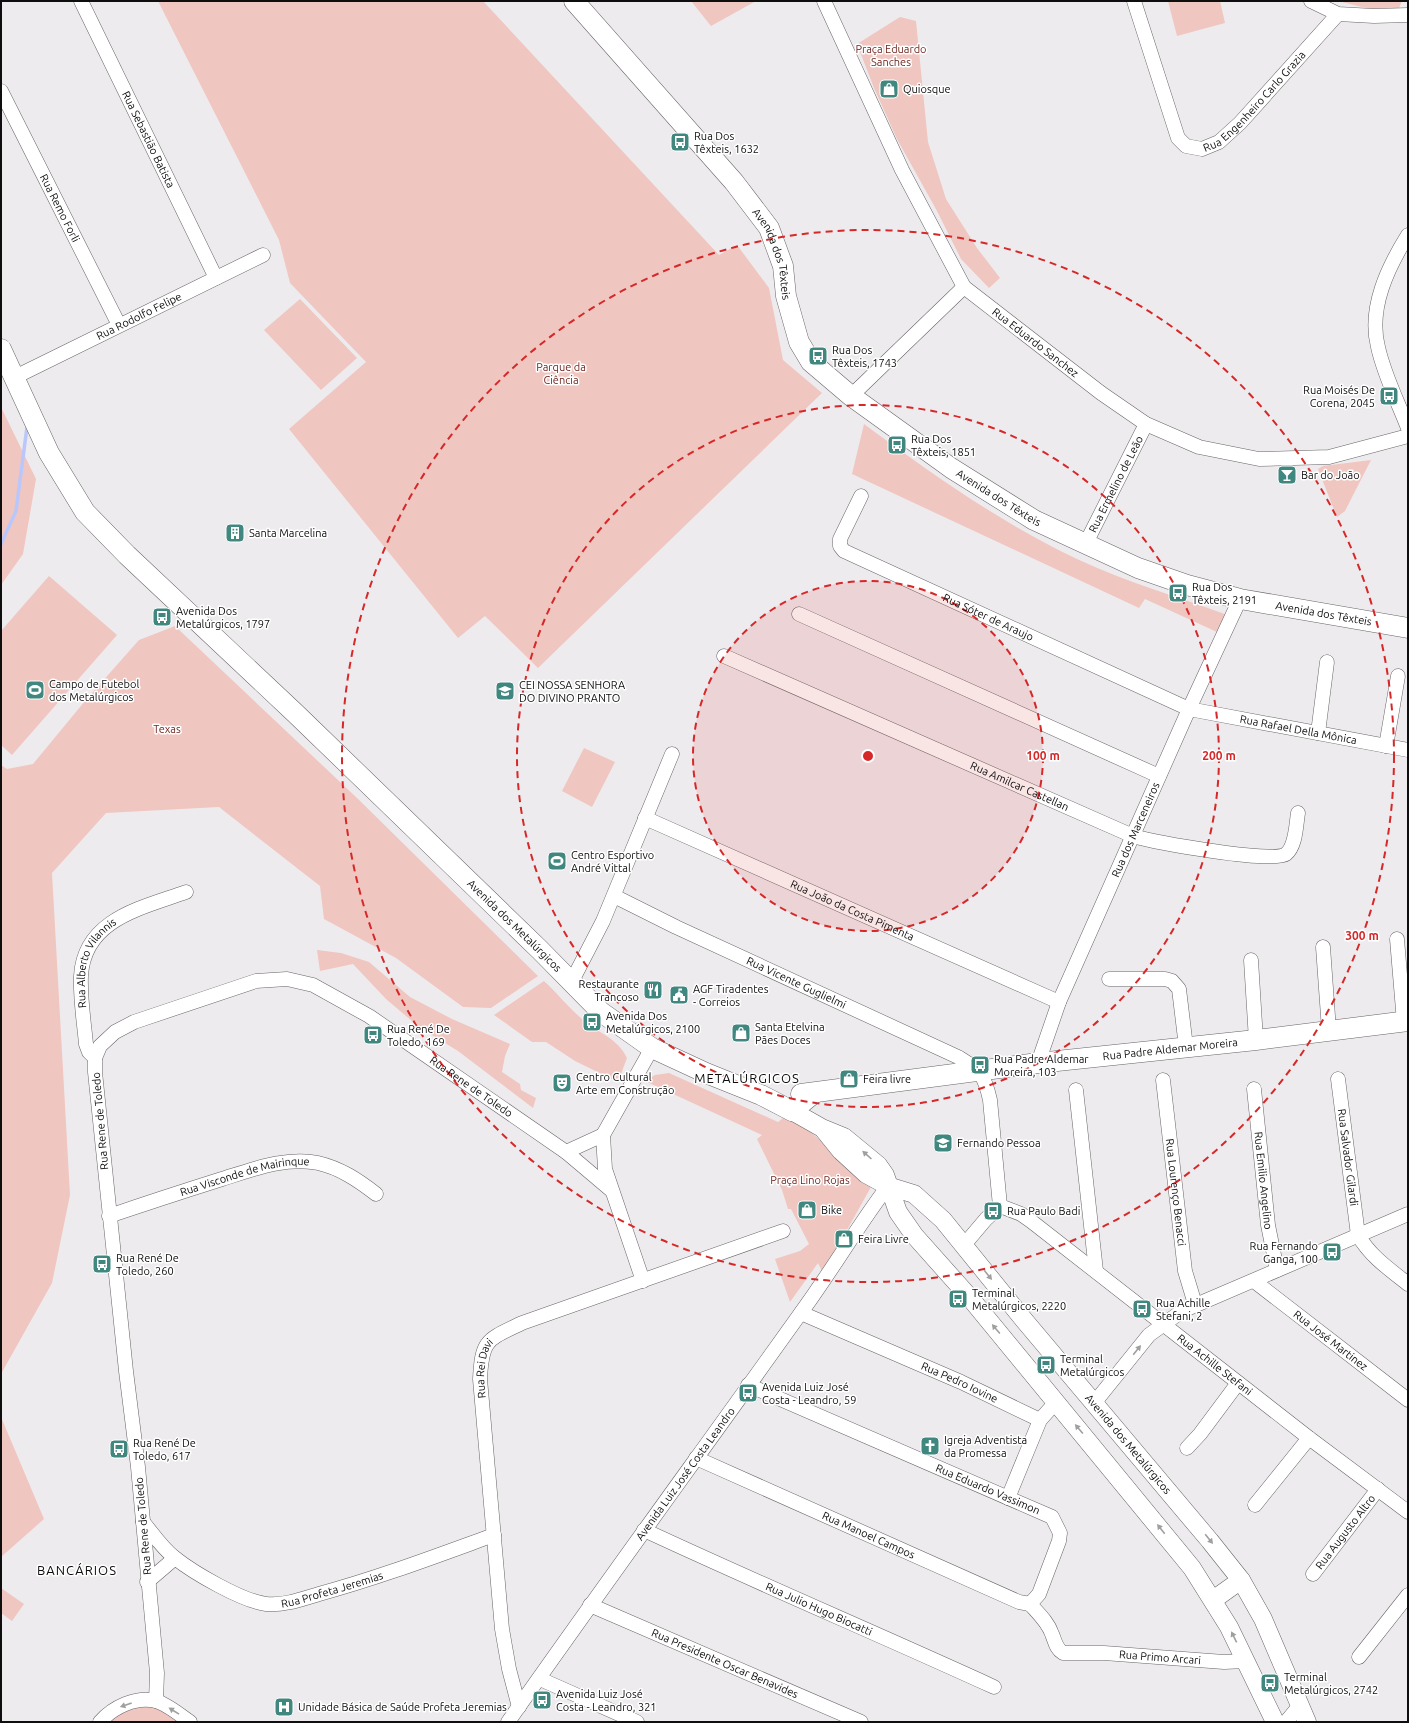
<svg xmlns="http://www.w3.org/2000/svg" width="1409" height="1723" font-family="Ubuntu,sans-serif">
	<style>
		.green { fill: #f0c6c0 }
		.lines { fill: none; stroke-linecap: round; stroke-linejoin: round }
		.stream { stroke: #bac7fb; stroke-width: 3.5 }
		.minor-casing { stroke: #676467; stroke-width: 15 }
		.tertiary-casing { stroke: #676467; stroke-width: 19 }
		.secondary-casing { stroke: #676467; stroke-width: 21 }
		.minor { stroke: #fff; stroke-width: 14 }
		.tertiary { stroke: #fff; stroke-width: 18 }
		.secondary { stroke: #fff; stroke-width: 20 }
		.oneway { fill: #9f9f9f }
		.ring { fill: none; stroke: #d62828; stroke-width: 2; stroke-dasharray: 7 5 }
		.labels { text-anchor: middle; dominant-baseline: central; stroke-width: 3; stroke-linejoin: round; paint-order: stroke }
		.park-label { font-size: 11px; fill: #6f2721; stroke: #fff }
		.poi-label { font-size: 11px; fill: #0f0e0f; stroke: #fff; text-anchor: start }
		.street-label { font-size: 11px; fill: #0f0e0f; stroke: #fff }
		.quarter-label { font-size: 13px; letter-spacing: 1px; fill: #0f0e0f; stroke: #fff }
		.centre { fill: #d62828; stroke: #fff; stroke-width: 2 }
		.ring-label { font-size: 12px; text-anchor: middle; font-weight: bold; fill: #d62828; stroke: #fff; stroke-width: 3; stroke-linejoin: round; paint-order: stroke }
	</style>
	<rect width="100%" height="100%" fill="#eeebee"/>
	<g class="green">
		<path d="M158 1H483L719 255 737 245 769 288 783 360 822 393 538 668 485 616 458 638 289 429 366 362 290 283 279 240Z"/>
		<path d="M691 1H756L711 26Z"/>
		<path d="M1168 1H1220L1225 23 1177 36Z"/>
		<path d="M1338 1H1402L1399 8 1370 9Z"/>
		<path d="M900 17 916 21 928 142 946 199 977 248 1000 278 989 288 961 259 937 211 897 139 874 88 857 44Z"/>
		<path d="M300 299 357 358 321 390 264 330Z"/>
		<path d="M1 407 36 479 23 554 1 585Z"/>
		<path d="M864 424C932 474 1001 523 1077 559 1126 582 1179 597 1230 616L1219 633 1145 599 1139 608 852 474Z"/>
		<path d="M1371 460 1345 511 1337 517 1318 469 1323 466Z"/>
		<path d="M49 576 117 635 12 755 1 745V631Z"/>
		<path d="M175 626 357 798 538 976 491 1008 463 1007 396 958 324 919 320 886 219 807 106 813 52 873 70 1195 52 1283 1 1374V765L7 769 33 764 85 701 139 640Z"/>
		<path d="M584 748 615 762 592 807 562 791Z"/>
		<path d="M317 950 341 953 369 962 410 997 452 1019 510 1044 505 1056 502 1072 520 1084 521 1090 536 1098 533 1108 458 1051 419 1027 386 999 353 964 320 971Z"/>
		<path d="M544 981C557 993 568 1007 581 1018 597 1033 617 1037 627 1058L618 1082 575 1061 546 1042H532L494 1015Z"/>
		<path d="M669 1073 778 1122 787 1115 802 1125 849 1164 871 1187 823 1273 818 1263 790 1302 775 1259 800 1251 809 1244 791 1209H788L782 1190 757 1139 762 1135 645 1081 655 1075Z"/>
		<path d="M1 1417 44 1519 1 1557Z"/>
		<path d="M1 1588 24 1604 12 1621 1 1613Z"/>
		<path d="M128 1706H156L181 1722H103Z"/>
	</g>
	<g class="lines">
		<path class="stream" d="M1 544 16 511 27 427"/>
		<g class="minor-casing">
			<g id="minor">
				<path id="s1" d="M81 1 216 278"/>
				<path id="s2" d="M824 1 902 170 964 287 1101 393 1146 424 1199 447 1259 459 1329 457 1408 436"/>
				<path id="s3" d="M1134 1 1178 138 1186 146 1202 149 1219 142 1240 123 1338 14"/>
				<path d="M1311 1 1338 14 1374 16 1408 15"/>
				<path id="s4" d="M1 91 119 325"/>
				<path d="M1408 235C1388 267 1368 308 1378 347 1384 375 1398 402 1408 428"/>
				<path id="s5" d="M15 377 263 255"/>
				<path d="M851 396 964 287"/>
				<path id="s6" d="M861 496 840 539V546L844 551 1189 709 1408 750"/>
				<path id="s7" d="M1086 543 1146 424"/>
				<path d="M799 614 1159 776"/>
				<path id="s8" d="M724 656 1133 836C1154 842 1273 864 1286 854 1296 846 1296 825 1298 813"/>
				<path d="M1318 733 1327 662"/>
				<path d="M1386 746 1398 676"/>
				<path id="s9" d="M645 818 1059 1002"/>
				<path id="s10" d="M614 896 676 927 958 1057C980 1071 984 1073 990 1100L1000 1206"/>
				<path d="M1397 939 1404 1022"/>
				<path d="M1323 947 1329 1030"/>
				<path d="M1251 960 1256 1040"/>
				<path d="M1109 979H1165L1172 981 1179 989 1186 1047"/>
				<path d="M572 981 603 921 672 754"/>
				<path id="s11" d="M95 1058 89 1052 86 1044C84 1022 80 998 81 976 84 919 142 908 186 892"/>
				<path id="s12" d="M1038 1063 1059 1002 1189 709 1240 599"/>
				<path id="s13" d="M1338 1079 1358 1235C1370 1256 1389 1269 1408 1284"/>
				<path id="s14" d="M1163 1080 1185 1271 1195 1304"/>
				<path id="s15" d="M1254 1089 1268 1225 1277 1270"/>
				<path d="M1076 1090 1096 1271"/>
				<path d="M566 1152 611 1190"/>
				<path id="s16" d="M1000 1206 1021 1214 1031 1221 1309 1438 1408 1512"/>
				<path id="s17" d="M109 1216C147 1203 184 1191 222 1179 251 1170 287 1156 318 1163 340 1168 358 1180 376 1194"/>
				<path d="M964 1245 986 1219 1000 1206"/>
				<path d="M643 1281 605 1169 603 1135 652 1048"/>
				<path id="s18" d="M1254 1281 1408 1400"/>
				<path id="s19" d="M801 1313 961 1382 1040 1420"/>
				<path d="M1095 1402 1149 1335 1182 1311 1408 1214"/>
				<path d="M1187 1448 1200 1434 1238 1383"/>
				<path id="s20" d="M696 1458 1019 1602 1030 1604 1039 1594 1059 1541 1060 1533 1052 1517 748 1385"/>
				<path d="M1008 1498 1040 1420 1056 1402"/>
				<path d="M1255 1505 1309 1438"/>
				<path id="s21" d="M143 1522C153 1534 162 1548 175 1558 194 1573 242 1601 266 1604 283 1606 302 1599 319 1594 378 1578 436 1556 494 1535"/>
				<path id="s22" d="M644 1530C760 1584 878 1634 994 1687"/>
				<path id="s23" d="M1313 1574 1378 1489"/>
				<path d="M147 1582 175 1558"/>
				<path id="s24" d="M1030 1604C1038 1613 1048 1622 1052 1634 1055 1641 1056 1649 1063 1653H1104L1224 1662 1246 1661"/>
				<path id="s25" d="M590 1605 861 1722"/>
				<path d="M1359 1657 1408 1595"/>
				<path d="M540 1679 637 1722"/>
				<path id="s26" d="M156 1701 157 1673 138 1467 126 1371 95 1072V1058L100 1046 115 1032 134 1022 256 981 287 979 313 985 369 1016 566 1152 603 1135"/>
				<path id="s27" d="M519 1707 509 1669 502 1629 480 1379C482 1339 487 1340 522 1323L783 1231"/>
				<path d="M100 1722C113 1707 136 1696 156 1701 167 1704 180 1715 190 1722"/>
				<path id="s28" d="M508 1722C604 1585 703 1450 800 1314 831 1272 857 1227 888 1186"/>
				<path d="M1286 1722 1300 1705"/>
			</g>
		</g>
		<g class="tertiary-casing">
			<g id="tertiary">
				<path d="M792 1111 822 1128 844 1137 878 1165 885 1175 898 1212 914 1235 971 1299 1192 1568 1229 1627 1275 1722"/>
				<path id="s29" d="M824 1130 841 1151 866 1174 888 1186 914 1194 943 1220 1024 1320 1210 1541 1241 1580 1263 1619 1307 1722"/>
				<path d="M1213 1600 1241 1580"/>
			</g>
		</g>
		<g class="secondary-casing">
			<g id="secondary">
				<path id="s30" d="M574 1 734 182 769 228 783 266 786 296 799 342 811 362 851 396 951 468 1034 520 1138 568 1187 585 1240 599 1408 628"/>
				<path id="s31" d="M1 349 49 453 85 512 127 555 295 713 540 950 601 1012 652 1048 706 1073 761 1095 792 1111 814 1093"/>
				<path id="s32" d="M801 1094 1038 1063 1256 1040 1408 1021"/>
			</g>
		</g>
		<use href="#minor" class="minor"/>
		<use href="#tertiary" class="tertiary"/>
		<use href="#secondary" class="secondary"/>
	</g>
	<defs><path id="oneway-solid" d="M-6-.8H1V-3.2L6.5 0L1 3.2V.8H-6Z"/></defs>
	<g class="oneway">
		<use href="#oneway-solid" transform="translate(867 1155) rotate(-138)"/>
		<use href="#oneway-solid" transform="translate(988 1275) rotate(51)"/>
		<use href="#oneway-solid" transform="translate(996 1329) rotate(-130)"/>
		<use href="#oneway-solid" transform="translate(1137 1350) rotate(-51)"/>
		<use href="#oneway-solid" transform="translate(1079 1429) rotate(-130)"/>
		<use href="#oneway-solid" transform="translate(1161 1529) rotate(-128)"/>
		<use href="#oneway-solid" transform="translate(1209 1539) rotate(51)"/>
		<use href="#oneway-solid" transform="translate(1234 1637) rotate(-116)"/>
		<use href="#oneway-solid" transform="translate(126 1705) rotate(161)"/>
		<use href="#oneway-solid" transform="translate(174 1711) rotate(-148)"/>
	</g>
	<circle cx="868" cy="756" r="175" fill="#d62828" fill-opacity=".12"/>
	<g class="ring">
		<circle cx="868" cy="756" r="175"/>
		<circle cx="868" cy="756" r="351"/>
		<circle cx="868" cy="756" r="526"/>
	</g>
	<defs>
		<g id="shop-square" transform="scale(1)"><rect x="-9" y="-9" width="18" height="18" rx="4" fill="#408780" stroke="#fff"/><path d="M-5-2.5h2.3a2.7 3.5 0 0 1 5.4 0H5L5.5 6h-11ZM-1.5-2.5h3a1.5 2.3 0 0 0-3 0Z" fill="#fff"/></g>
		<g id="bus-square" transform="scale(1)"><rect x="-9" y="-9" width="18" height="18" rx="4" fill="#408780" stroke="#fff"/><path d="M-5-6H5V4H4V6H2V4H-2V6H-4V4H-5ZM-3.5-4V0h7V-4ZM-3.5 1.2v1.5H-2V1.2ZM2 1.2v1.5H3.5V1.2Z" fill="#fff"/></g>
		<g id="bar-square" transform="scale(1)"><rect x="-9" y="-9" width="18" height="18" rx="4" fill="#408780" stroke="#fff"/><path d="M-6-5H6L.8 .8V4.5H3.5V6h-7V4.5H-.8V.8Z" fill="#fff"/></g>
		<g id="building-square" transform="scale(1)"><rect x="-9" y="-9" width="18" height="18" rx="4" fill="#408780" stroke="#fff"/><path d="M-4-6H4V6H1V3H-1V6H-4ZM-2.5-4.3h1.7v1.8h-1.7ZM.8-4.3h1.7v1.8H.8ZM-2.5-1h1.7V.8h-1.7ZM.8-1h1.7V.8H.8Z" fill="#fff"/></g>
		<g id="stadium-square" transform="scale(1)"><rect x="-9" y="-9" width="18" height="18" rx="4" fill="#408780" stroke="#fff"/><path d="M0-5a6.5 5 0 1 0 0 10a6.5 5 0 1 0 0-10ZM-3.5-1.8h7v3.6h-7Z" fill="#fff"/></g>
		<g id="school-square" transform="scale(1)"><rect x="-9" y="-9" width="18" height="18" rx="4" fill="#408780" stroke="#fff"/><path d="M0-5L7-2L0 1L-7-2ZM-4 1L0 2.5L4 1V4Q0 6-4 4Z" fill="#fff"/></g>
		<g id="restaurant-square" transform="scale(1)"><rect x="-9" y="-9" width="18" height="18" rx="4" fill="#408780" stroke="#fff"/><path d="M-5-6h1v4h1v-4h1v4h1v-4h1v5L-1.5 .5V6h-2V.5L-5-1ZM5-6V6H3V1.5H1.5Q1.5-4 5-6Z" fill="#fff"/></g>
		<g id="civic-square" transform="scale(1)"><rect x="-9" y="-9" width="18" height="18" rx="4" fill="#408780" stroke="#fff"/><path d="M-.6-6.5H3V-4.5H.6V-3L4-1V1h2V6H-6V1h2V-1L-.6-3ZM-1.2 2.5V6h2.4V2.5Z" fill="#fff"/></g>
		<g id="theatre-square" transform="scale(1)"><rect x="-9" y="-9" width="18" height="18" rx="4" fill="#408780" stroke="#fff"/><path d="M-5-5.5Q0-4 5-5.5V0Q5 5 0 6Q-5 5-5 0ZM-3.3-2.5H-1v1.5H-3.3ZM1-2.5H3.3v1.5H1ZM-2.8 1Q0 5.5 2.8 1Z" fill="#fff"/></g>
		<g id="church-square" transform="scale(1)"><rect x="-9" y="-9" width="18" height="18" rx="4" fill="#408780" stroke="#fff"/><path d="M-1.2-6h2.4v3.5h3.3v2.4h-3.3V6h-2.4V-.1h-3.3v-2.4h3.3Z" fill="#fff"/></g>
		<g id="hospital-square" transform="scale(1)"><rect x="-9" y="-9" width="18" height="18" rx="4" fill="#408780" stroke="#fff"/><path d="M-5-5h3v3.5h4V-5h3V5h-3V1.5h-4V5h-3Z" fill="#fff"/></g>
	</defs>
	<g fill-rule="evenodd">
		<use href="#shop-square" x="889" y="89"/>
		<use href="#bus-square" x="680" y="142"/>
		<use href="#bus-square" x="818" y="356"/>
		<use href="#bus-square" x="1389" y="396"/>
		<use href="#bus-square" x="897" y="445"/>
		<use href="#bar-square" x="1287" y="475"/>
		<use href="#building-square" x="235" y="533"/>
		<use href="#bus-square" x="1178" y="593"/>
		<use href="#bus-square" x="162" y="617"/>
		<use href="#stadium-square" x="35" y="690"/>
		<use href="#school-square" x="505" y="691"/>
		<use href="#stadium-square" x="557" y="861"/>
		<use href="#restaurant-square" x="653" y="990"/>
		<use href="#civic-square" x="679" y="995"/>
		<use href="#bus-square" x="592" y="1022"/>
		<use href="#shop-square" x="741" y="1033"/>
		<use href="#bus-square" x="373" y="1035"/>
		<use href="#bus-square" x="980" y="1065"/>
		<use href="#shop-square" x="849" y="1079"/>
		<use href="#theatre-square" x="562" y="1083"/>
		<use href="#school-square" x="943" y="1143"/>
		<use href="#shop-square" x="807" y="1210"/>
		<use href="#bus-square" x="993" y="1211"/>
		<use href="#shop-square" x="844" y="1239"/>
		<use href="#bus-square" x="1332" y="1252"/>
		<use href="#bus-square" x="102" y="1264"/>
		<use href="#bus-square" x="958" y="1299"/>
		<use href="#bus-square" x="1142" y="1309"/>
		<use href="#bus-square" x="1046" y="1365"/>
		<use href="#bus-square" x="748" y="1393"/>
		<use href="#church-square" x="930" y="1446"/>
		<use href="#bus-square" x="119" y="1449"/>
		<use href="#bus-square" x="1270" y="1683"/>
		<use href="#bus-square" x="542" y="1700"/>
		<use href="#hospital-square" x="284" y="1707"/>
	</g>
	<g class="labels">
		<g class="park-label">
			<text x="891" y="49">Praça Eduardo<tspan x="891" dy="13">Sanches</tspan></text>
			<text x="561" y="367">Parque da<tspan x="561" dy="13">Ciência</tspan></text>
			<text x="167" y="729">Texas</text>
			<text x="810" y="1180">Praça Lino Rojas</text>
		</g>
		<g class="poi-label">
			<text x="903" y="89">Quiosque</text>
			<text x="694" y="136">Rua Dos<tspan x="694" dy="13">Têxteis, 1632</tspan></text>
			<text x="832" y="350">Rua Dos<tspan x="832" dy="13">Têxteis, 1743</tspan></text>
			<text x="1375" y="390" text-anchor="end">Rua Moisés De<tspan x="1375" dy="13">Corena, 2045</tspan></text>
			<text x="911" y="439">Rua Dos<tspan x="911" dy="13">Têxteis, 1851</tspan></text>
			<text x="1301" y="475">Bar do João</text>
			<text x="249" y="533">Santa Marcelina</text>
			<text x="1192" y="587">Rua Dos<tspan x="1192" dy="13">Têxteis, 2191</tspan></text>
			<text x="176" y="611">Avenida Dos<tspan x="176" dy="13">Metalúrgicos, 1797</tspan></text>
			<text x="49" y="684">Campo de Futebol<tspan x="49" dy="13">dos Metalúrgicos</tspan></text>
			<text x="519" y="685">CEI NOSSA SENHORA<tspan x="519" dy="13">DO DIVINO PRANTO</tspan></text>
			<text x="571" y="855">Centro Esportivo<tspan x="571" dy="13">André Vittal</tspan></text>
			<text x="639" y="984" text-anchor="end">Restaurante<tspan x="639" dy="13">Trancoso</tspan></text>
			<text x="693" y="989">AGF Tiradentes<tspan x="693" dy="13">- Correios</tspan></text>
			<text x="606" y="1016">Avenida Dos<tspan x="606" dy="13">Metalúrgicos, 2100</tspan></text>
			<text x="755" y="1027">Santa Etelvina<tspan x="755" dy="13">Pães Doces</tspan></text>
			<text x="387" y="1029">Rua René De<tspan x="387" dy="13">Toledo, 169</tspan></text>
			<text x="994" y="1059">Rua Padre Aldemar<tspan x="994" dy="13">Moreira, 103</tspan></text>
			<text x="576" y="1077">Centro Cultural<tspan x="576" dy="13">Arte em Construção</tspan></text>
			<text x="863" y="1079">Feira livre</text>
			<text x="957" y="1143">Fernando Pessoa</text>
			<text x="821" y="1210">Bike</text>
			<text x="1007" y="1211">Rua Paulo Badi</text>
			<text x="858" y="1239">Feira Livre</text>
			<text x="1318" y="1246" text-anchor="end">Rua Fernando<tspan x="1318" dy="13">Ganga, 100</tspan></text>
			<text x="116" y="1258">Rua René De<tspan x="116" dy="13">Toledo, 260</tspan></text>
			<text x="972" y="1293">Terminal<tspan x="972" dy="13">Metalúrgicos, 2220</tspan></text>
			<text x="1156" y="1303">Rua Achille<tspan x="1156" dy="13">Stefani, 2</tspan></text>
			<text x="1060" y="1359">Terminal<tspan x="1060" dy="13">Metalúrgicos</tspan></text>
			<text x="762" y="1387">Avenida Luiz José<tspan x="762" dy="13">Costa - Leandro, 59</tspan></text>
			<text x="944" y="1440">Igreja Adventista<tspan x="944" dy="13">da Promessa</tspan></text>
			<text x="133" y="1443">Rua René De<tspan x="133" dy="13">Toledo, 617</tspan></text>
			<text x="1284" y="1677">Terminal<tspan x="1284" dy="13">Metalúrgicos, 2742</tspan></text>
			<text x="556" y="1694">Avenida Luiz José<tspan x="556" dy="13">Costa - Leandro, 321</tspan></text>
			<text x="298" y="1707">Unidade Básica de Saúde Profeta Jeremias</text>
		</g>
		<g class="street-label">
			<text stroke="none"><textPath href="#s3" startOffset="243">Rua Engenheiro Carlo Grazia</textPath></text>
			<text stroke="none"><textPath href="#s1" startOffset="154">Rua Sebastião Batista</textPath></text>
			<text stroke="none"><textPath href="#s4" startOffset="131">Rua Remo Forli</textPath></text>
			<text stroke="none"><textPath href="#s30" startOffset="325">Avenida dos Têxteis</textPath></text>
			<text stroke="none"><textPath href="#s5" startOffset="138">Rua Rodolfo Felipe</textPath></text>
			<text stroke="none"><textPath href="#s2" startOffset="409">Rua Eduardo Sanchez</textPath></text>
			<text stroke="none"><textPath href="#s7" startOffset="66">Rua Ermelino de Leão</textPath></text>
			<text stroke="none"><textPath href="#s30" startOffset="673">Avenida dos Têxteis</textPath></text>
			<text stroke="none"><textPath href="#s30" startOffset="1021">Avenida dos Têxteis</textPath></text>
			<text stroke="none"><textPath href="#s6" startOffset="220">Rua Sóter de Araujo</textPath></text>
			<text stroke="none"><textPath href="#s6" startOffset="552">Rua Rafael Della Mônica</textPath></text>
			<text stroke="none"><textPath href="#s8" startOffset="323">Rua Amilcar Castellan</textPath></text>
			<text stroke="none"><textPath href="#s12" startOffset="253">Rua dos Marceneiros</textPath></text>
			<text stroke="none"><textPath href="#s9" startOffset="227">Rua João da Costa Pimenta</textPath></text>
			<text stroke="none"><textPath href="#s31" startOffset="780">Avenida dos Metalúrgicos</textPath></text>
			<text stroke="none"><textPath href="#s11" startOffset="103">Rua Alberto Vilannis</textPath></text>
			<text stroke="none"><textPath href="#s10" startOffset="202">Rua Vicente Guglielmi</textPath></text>
			<text stroke="none"><textPath href="#s32" startOffset="372">Rua Padre Aldemar Moreira</textPath></text>
			<text stroke="none"><textPath href="#s26" startOffset="1076">Rua Rene de Toledo</textPath></text>
			<text transform="translate(100 1121) rotate(-95)">Rua Rene de Toledo</text>
			<text stroke="none"><textPath href="#s13" startOffset="79">Rua Salvador Gilardi</textPath></text>
			<text stroke="none"><textPath href="#s17" startOffset="142">Rua Visconde de Mairinque</textPath></text>
			<text stroke="none"><textPath href="#s15" startOffset="92">Rua Emilio Angelino</textPath></text>
			<text stroke="none"><textPath href="#s14" startOffset="113">Rua Lourenço Benacci</textPath></text>
			<text stroke="none"><textPath href="#s18" startOffset="97">Rua José Martinez</textPath></text>
			<text stroke="none"><textPath href="#s16" startOffset="268">Rua Achille Stefani</textPath></text>
			<text stroke="none"><textPath href="#s27" startOffset="342">Rua Rei Davi</textPath></text>
			<text stroke="none"><textPath href="#s19" startOffset="173">Rua Pedro Iovine</textPath></text>
			<text stroke="none"><textPath href="#s29" startOffset="443">Avenida dos Metalúrgicos</textPath></text>
			<text stroke="none"><textPath href="#s28" startOffset="305">Avenida Luiz José Costa Leandro</textPath></text>
			<text transform="translate(988 1489) rotate(23)">Rua Eduardo Vassimon</text>
			<text transform="translate(143 1526) rotate(-95)">Rua Rene de Toledo</text>
			<text stroke="none"><textPath href="#s23" startOffset="53">Rua Augusto Altro</textPath></text>
			<text stroke="none"><textPath href="#s20" startOffset="189">Rua Manoel Campos</textPath></text>
			<text stroke="none"><textPath href="#s21" startOffset="219">Rua Profeta Jeremias</textPath></text>
			<text stroke="none"><textPath href="#s22" startOffset="192">Rua Julio Hugo Biocatti</textPath></text>
			<text stroke="none"><textPath href="#s24" startOffset="157">Rua Primo Arcari</textPath></text>
			<text stroke="none"><textPath href="#s25" startOffset="147">Rua Presidente Oscar Benavides</textPath></text>
		</g>
		<g class="quarter-label">
			<text x="747" y="1078">METALÚRGICOS</text>
			<text x="77" y="1570">BANCÁRIOS</text>
		</g>
	</g>
	<circle cx="868" cy="756" r="6" class="centre"/>
	<g class="ring-label">
		<text x="1043" y="760">100 m</text>
		<text x="1219" y="760">200 m</text>
		<text x="1362" y="940">300 m</text>
	</g>
	<rect width="1409" height="1723" fill="none" stroke="#0f0e0f" stroke-width="4"/>
</svg>
